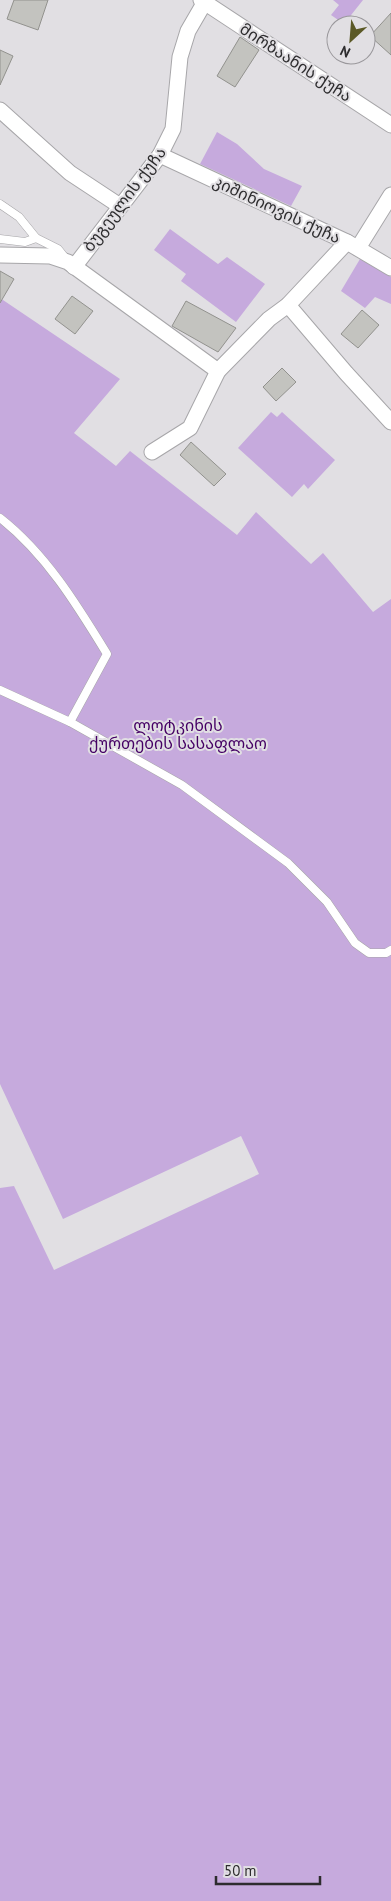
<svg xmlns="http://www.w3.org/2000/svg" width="391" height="1901" font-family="'PT Sans','Noto Sans Georgian',sans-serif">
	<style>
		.green { fill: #c6aadd }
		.building { fill: #c3c3bf; stroke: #92928e }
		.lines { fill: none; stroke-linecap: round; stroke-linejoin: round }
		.lane-casing { stroke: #a7a6a9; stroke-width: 9 }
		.street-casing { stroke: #a7a6a9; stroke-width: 17 }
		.lane { stroke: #fff; stroke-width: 8 }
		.street { stroke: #fff; stroke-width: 15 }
		.labels { text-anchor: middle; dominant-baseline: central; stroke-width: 4; stroke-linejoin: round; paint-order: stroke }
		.street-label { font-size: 16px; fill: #2d2c2e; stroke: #e1dfe3 }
		.park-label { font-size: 16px; fill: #450065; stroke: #e1dfe3 }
	</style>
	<rect width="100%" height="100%" fill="#e1dfe3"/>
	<g class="green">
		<path d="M333 0H363L344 24 331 15 339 5Z"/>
		<path d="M217 132 237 144 264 169 302 186 291 206 200 164Z"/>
		<path d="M170 229 218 264 227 257 265 284 236 322 181 281 186 274 154 250Z"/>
		<path d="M360 259 391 277V304L375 297 365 308 341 291Z"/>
		<path d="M0 298 120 379 74 433 116 466 130 451 237 535 256 512 311 564 323 553 373 612 391 599V1901H0V1188L14 1186 54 1270 259 1174 241 1136 63 1219 0 1084Z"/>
		<path d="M271 412 277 417 282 412 335 460 308 489 304 484 292 497 238 448Z"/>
	</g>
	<g class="building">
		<path d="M14 0H48L38 30 7 19Z"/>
		<path d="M391 13V55L370 36Z"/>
		<path d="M240 37 259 50 235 87 217 76Z"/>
		<path d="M0 50 13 56 0 85Z"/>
		<path d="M0 271 14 279 0 303Z"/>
		<path d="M72 296 93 311 75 334 55 319Z"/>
		<path d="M186 301 236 328 218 352 172 326Z"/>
		<path d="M362 310 379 325 358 348 341 334Z"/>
		<path d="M282 368 296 382 276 401 263 387Z"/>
		<path d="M191 442 226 474 214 486 180 455Z"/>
	</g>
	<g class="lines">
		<g class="lane-casing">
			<g id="lane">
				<path d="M0 204 19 217 36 238 58 249 66 259"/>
				<path d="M0 239 25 242 36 238"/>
				<path d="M0 518C46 554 77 605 107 654L70 722"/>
				<path d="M0 690 70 722 182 785 288 863 327 902 355 943 369 953H386L391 950"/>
			</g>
		</g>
		<g class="street-casing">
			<g id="street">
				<path d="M201 0 391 125"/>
				<path d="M0 110 70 173 120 206"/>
				<path d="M160 155 347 242 391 268"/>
				<path d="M358 248 391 195"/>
				<path d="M0 255 50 256 68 262 218 371"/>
				<path d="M74 267 160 155 173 129 180 57 188 31 206 0"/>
				<path d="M288 305 346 373 391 422"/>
				<path d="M152 452 190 428 218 371 269 319 288 305 347 242"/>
			</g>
		</g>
		<use href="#lane" class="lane"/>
		<use href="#street" class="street"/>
	</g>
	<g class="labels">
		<g class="street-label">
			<text transform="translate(296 62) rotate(33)">მირზაანის ქუჩა</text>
			<text transform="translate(124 199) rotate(-53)">ბუგეულის ქუჩა</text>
			<text transform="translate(277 209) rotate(25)">კიშინიოვის ქუჩა</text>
		</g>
		<g class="park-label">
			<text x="178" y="725">ლოტკინის<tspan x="178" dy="18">ქურთების სასაფლაო</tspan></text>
		</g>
	</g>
	<g transform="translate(351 40) rotate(206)"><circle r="24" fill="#e1dfe3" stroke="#99979b"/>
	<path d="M0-4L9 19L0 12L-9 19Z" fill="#5b5926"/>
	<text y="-8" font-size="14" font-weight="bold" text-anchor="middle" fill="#2d2c2e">N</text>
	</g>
	<path d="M216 1876v8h104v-8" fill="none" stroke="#2d2c2e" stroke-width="2.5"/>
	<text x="224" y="1876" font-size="15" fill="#2d2c2e" stroke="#e1dfe3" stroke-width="4" paint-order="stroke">50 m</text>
</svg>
